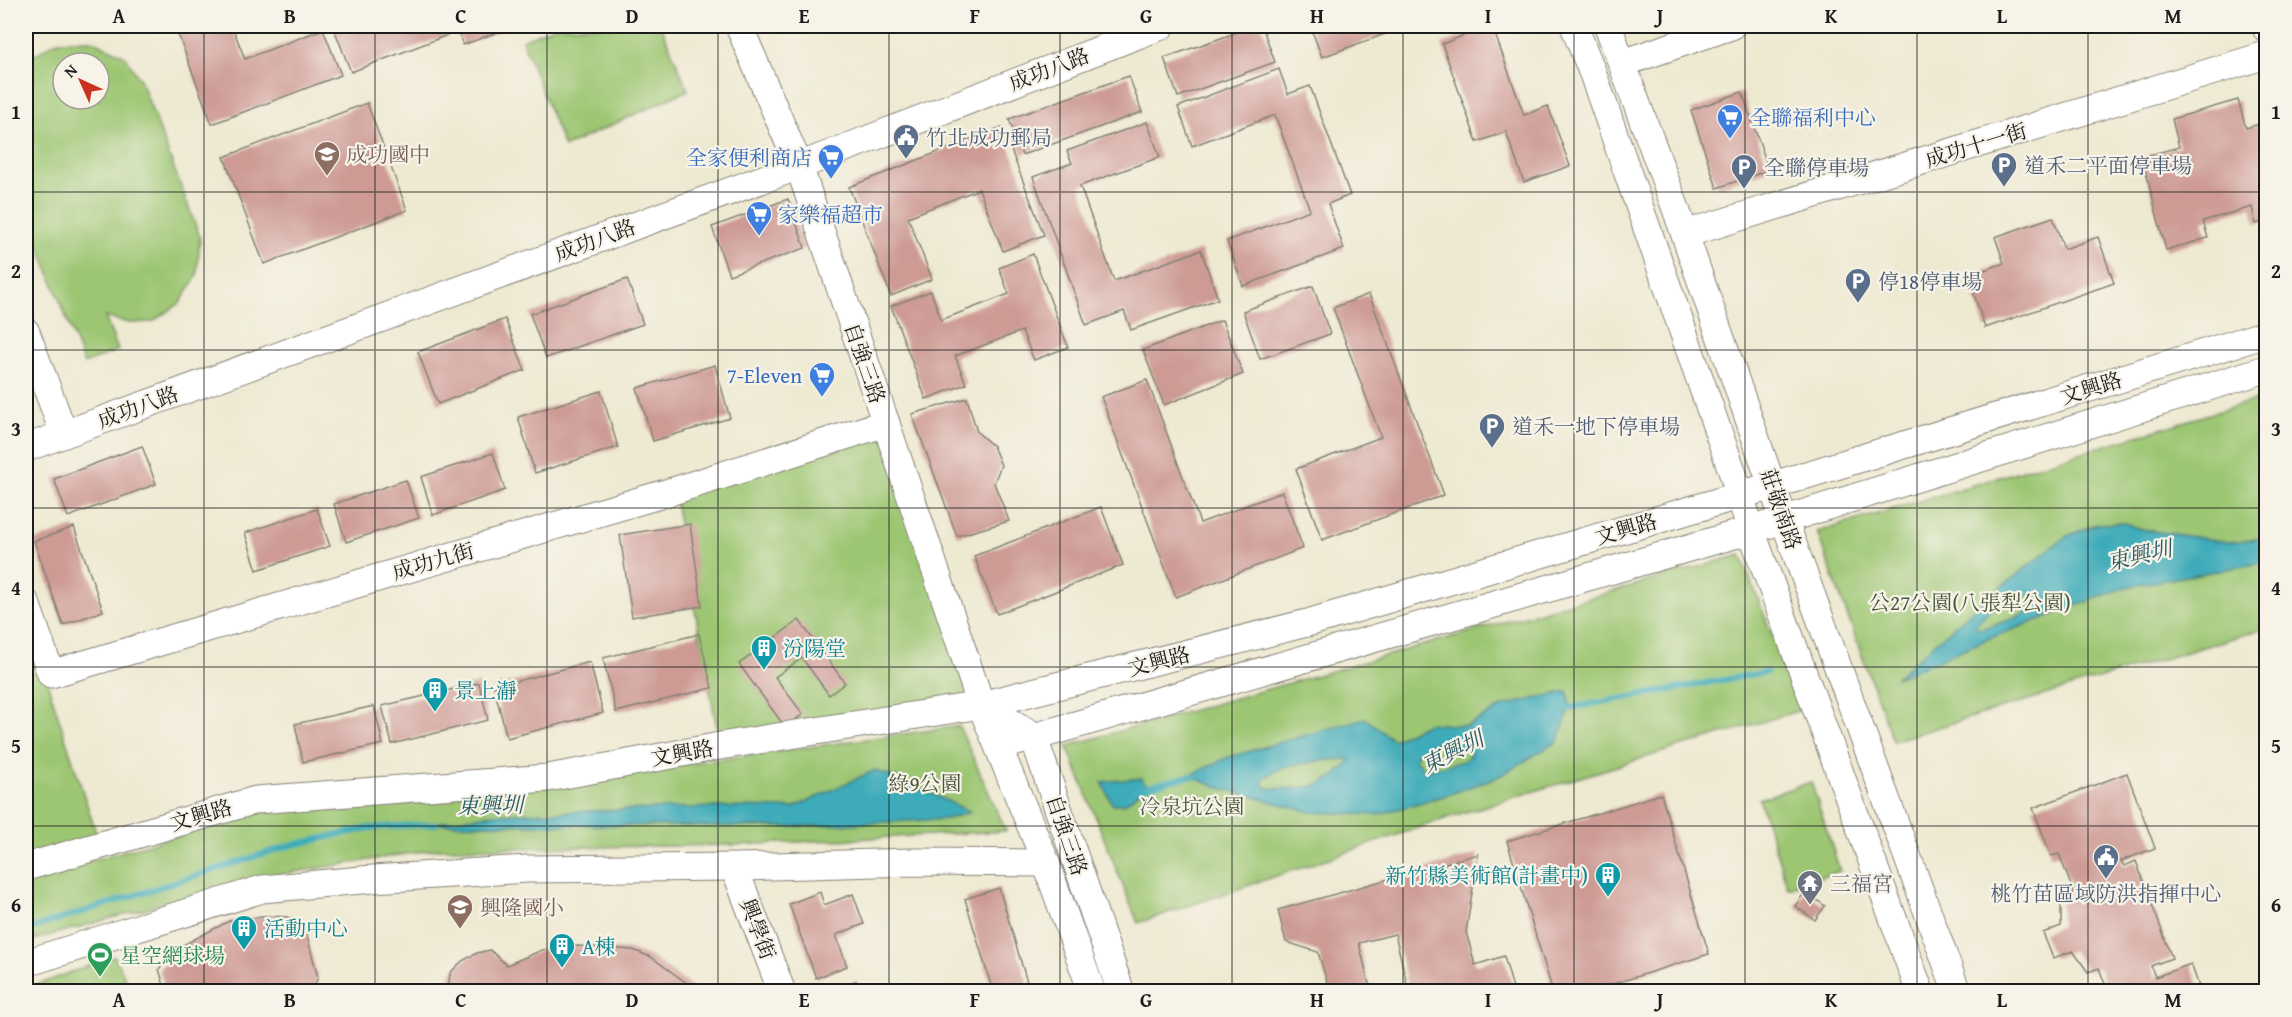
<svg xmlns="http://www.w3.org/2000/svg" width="2292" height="1017" font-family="'Gentium Book Plus','Noto Serif TC',serif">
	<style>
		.green { fill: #9cc672; stroke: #5c7147; stroke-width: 1.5; fill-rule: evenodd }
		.water { fill: #3cabb9; stroke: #2c646a; stroke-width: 1.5; fill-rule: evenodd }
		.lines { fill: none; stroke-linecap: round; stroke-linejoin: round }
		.stream { stroke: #3cabb9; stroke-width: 6 }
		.building { fill: #cd9a94 }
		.minor-casing { stroke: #858276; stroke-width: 29 }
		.minor { stroke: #fff; stroke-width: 27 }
		.grid { fill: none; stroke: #1c1c1c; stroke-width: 1.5; stroke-opacity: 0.55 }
		.labels { text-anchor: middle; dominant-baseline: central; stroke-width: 4.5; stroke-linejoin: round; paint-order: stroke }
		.street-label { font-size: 21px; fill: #1c1c1c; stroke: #f7f3e8 }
		.shop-label { font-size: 21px; fill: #366cbe; stroke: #f7f3e8; text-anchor: start }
		.service-label { font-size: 21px; fill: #4e5e75; stroke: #f7f3e8; text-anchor: start }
		.education-label { font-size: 21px; fill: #785e54; stroke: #f7f3e8; text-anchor: start }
		.park-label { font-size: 21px; fill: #49583a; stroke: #f7f3e8 }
		.culture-label { font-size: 21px; fill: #0d838f; stroke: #f7f3e8; text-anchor: start }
		.worship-label { font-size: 21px; fill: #5b616d; stroke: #f7f3e8; text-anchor: start }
		.leisure-label { font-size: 21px; fill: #27864d; stroke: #f7f3e8; text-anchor: start }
		.water-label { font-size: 22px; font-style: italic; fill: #2a5c63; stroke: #f7f3e8 }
		.neatline { fill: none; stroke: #1c1c1c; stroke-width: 2 }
		.grid-label { font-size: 20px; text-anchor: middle; font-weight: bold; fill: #1c1c1c }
	</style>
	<rect width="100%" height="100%" fill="#f7f3e8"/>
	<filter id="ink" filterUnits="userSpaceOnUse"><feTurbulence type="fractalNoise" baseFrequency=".0167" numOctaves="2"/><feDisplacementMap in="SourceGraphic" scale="12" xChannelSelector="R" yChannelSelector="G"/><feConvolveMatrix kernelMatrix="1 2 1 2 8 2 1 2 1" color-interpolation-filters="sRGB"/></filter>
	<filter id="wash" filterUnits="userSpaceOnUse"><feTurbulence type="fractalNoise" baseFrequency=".008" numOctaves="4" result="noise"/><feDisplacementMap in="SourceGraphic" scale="24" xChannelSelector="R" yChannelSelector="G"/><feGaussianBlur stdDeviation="1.35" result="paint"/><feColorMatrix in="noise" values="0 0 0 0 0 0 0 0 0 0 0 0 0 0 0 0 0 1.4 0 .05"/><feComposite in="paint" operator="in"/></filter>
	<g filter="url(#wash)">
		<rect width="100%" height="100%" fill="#eee9d1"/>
		<g class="green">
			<path d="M556 26H661L688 90 564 147 522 40Z"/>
			<path d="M91 40 124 55 141 81 200 237 197 276 180 303 152 322 129 323 105 317 118 350 84 364 26 212V65L28 59 57 41ZM63 63H99V99H63Z"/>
			<path d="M2266 397V628L1893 741 1817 532Z"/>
			<path d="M886 423 981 705 720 746 673 491Z"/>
			<path d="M1741 555 1801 710 1453 816 1138 923 1067 746Z"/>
			<path d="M26 617 100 845 26 867Z"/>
			<path d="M959 726 1006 831 741 845 437 849 252 879 26 942V879L257 813 515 788Z"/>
			<path d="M1811 782 1840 871 1788 888 1759 799Z"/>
			<path d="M115 956 131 991H26V989Z"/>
		</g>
		<g class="water">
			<path d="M2123 523 2146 530 2229 542 2266 538V562L2126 587 1988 639 1895 678 1976 607 2065 537 2097 524ZM2038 594 2043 598C2027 618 2002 622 1978 629L1975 627C1992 603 2010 595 2038 594Z"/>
			<path d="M1568 691 1570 708 1558 741 1502 775 1451 794 1377 815 1310 812 1220 788 1189 776 1226 758 1365 718 1393 740 1428 723 1467 726 1503 706ZM1436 743 1468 748 1471 754 1464 761 1425 770 1415 759 1420 751ZM1351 759C1329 789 1300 790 1267 788L1262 783C1272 762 1329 760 1351 759Z"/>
			<path d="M875 770 906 782 971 812 947 819 787 827 429 824 493 814 715 807 793 808Z"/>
			<path d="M1141 778 1148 786 1124 804H1112L1102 782Z"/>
		</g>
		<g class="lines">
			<g class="stream">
				<path d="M1565 711 1570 708 1767 672"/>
				<path d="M1142 788 1189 776 1197 777"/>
				<path d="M26 930 288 846 369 828 436 824"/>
			</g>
		</g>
		<g id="blocks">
			<g class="building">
				<path d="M175 26H232L245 59 323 29 341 75 212 124Z"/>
				<path d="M333 26H514L463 45 458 31 351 72Z"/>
				<path d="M1255 26H1262L1275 62 1178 97 1164 58Z"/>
				<path d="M1310 26H1407L1322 57Z"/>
				<path d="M1462 26H1517L1495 34 1524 115 1548 106 1570 166 1524 182 1506 132 1477 142 1442 44 1465 35Z"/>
				<path d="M1279 69 1288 94 1310 86 1350 195 1328 204 1344 249 1243 286 1227 241 1310 210 1275 115 1192 146 1178 107Z"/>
				<path d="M1129 76 1142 112 1022 155 1009 119Z"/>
				<path d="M1742 92 1769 170 1717 188 1691 110Z"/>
				<path d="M2238 100 2246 128 2266 122V221L2256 224 2252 207 2203 221 2208 238 2166 250 2142 157 2179 147 2172 119Z"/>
				<path d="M367 103 407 210 264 264 224 157Z"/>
				<path d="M1147 122 1160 157 1080 186 1114 281 1201 250 1218 299 1131 330 1124 311 1086 325 1033 177 1072 163 1067 151Z"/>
				<path d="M1002 127 1044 235 1003 251 979 189 908 217 932 279 891 296 849 187Z"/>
				<path d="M788 199 805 248 729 275 712 227Z"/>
				<path d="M2053 217 2064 249 2098 237 2114 283 1985 328 1968 276 2004 263 1995 237Z"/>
				<path d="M1033 254 1068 347 1034 360 1022 331 955 356 966 384 926 399 891 306 931 291 941 320 1009 294 999 268Z"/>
				<path d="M627 279 643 324 546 358 530 314Z"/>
				<path d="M1313 286 1330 334 1260 359 1243 311Z"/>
				<path d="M1369 294 1444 495 1322 540 1296 469 1381 437 1333 308Z"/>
				<path d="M505 319 525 370 438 404 418 352Z"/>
				<path d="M1222 320 1243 374 1164 405 1143 350Z"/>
				<path d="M715 365 730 418 653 441 637 388Z"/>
				<path d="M1147 380 1200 523 1282 492 1303 548 1176 597 1101 397Z"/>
				<path d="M601 391 618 447 535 473 518 417Z"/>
				<path d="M967 398 977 432 993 446 1001 465 994 483 1009 521 957 536 912 414Z"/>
				<path d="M142 446 156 484 68 517 54 479Z"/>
				<path d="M493 453 505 490 433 515 421 477Z"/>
				<path d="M406 480 419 518 346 542 334 504Z"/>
				<path d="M1101 507 1123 565 997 614 974 556Z"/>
				<path d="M317 509 330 546 257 570 245 533Z"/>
				<path d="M690 524 702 606 632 617 620 535Z"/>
				<path d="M74 527 103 611 63 625 34 541Z"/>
				<path d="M799 620 845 683 829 695 802 658 775 677 803 714 785 727 739 664Z"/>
				<path d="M699 634 712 688 616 712 603 658Z"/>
				<path d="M590 662 603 713 507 738 494 687Z"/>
				<path d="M479 683 488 720 392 744 382 706Z"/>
				<path d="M374 706 383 744 303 762 295 724Z"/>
				<path d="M2127 773 2155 848 2121 861 2124 866 2136 861 2172 958 2151 966 2155 977 2191 964 2201 992H2108L2099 968 2088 972 2073 951 2053 958 2043 933 2061 926V898L2074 893 2059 854 2051 856 2033 808Z"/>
				<path d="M1661 794 1709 954 1587 992H1553L1507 841Z"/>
				<path d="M1478 854 1466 932 1475 965 1504 956 1514 992H1409L1395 934 1359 943 1371 992H1330L1318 952 1286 942 1278 910Z"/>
				<path d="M999 888 1030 992H993L965 899Z"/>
				<path d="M820 892 824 905 853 894 864 924 836 935 847 966 816 978 789 904Z"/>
				<path d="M1805 892 1825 906 1815 920 1795 906Z"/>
				<path d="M271 916 287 917 304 923 318 978 311 992H166L159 969 185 944 229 921Z"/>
				<path d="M578 946 633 950 651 957 699 992H448L450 973 462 961 477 953 490 950 507 965 542 950Z"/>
				<path d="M856 981 860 992H830V991Z"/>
			</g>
		</g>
	</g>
	<g filter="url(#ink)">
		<use href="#blocks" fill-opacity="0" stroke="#858276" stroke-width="1.5"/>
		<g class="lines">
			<g class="minor-casing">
				<g id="minor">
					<path d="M739 26 799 166 981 705 1046 863 1092 992"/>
					<path d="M1574 26 1593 74 1733 474 1751 530 1920 992"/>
					<path d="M1608 26 1676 209 1784 520 1957 992"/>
					<path d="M2265 26 2266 28"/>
					<path d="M1623 63 1731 26"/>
					<path d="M1685 234 2266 55"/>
					<path d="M26 332 64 434"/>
					<path d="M26 448 799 166 1161 26"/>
					<path d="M26 603 51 674 673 491 886 423"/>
					<path d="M981 705 1033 735 1121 992"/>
					<path d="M999 747 1751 530 2266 369"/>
					<path d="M26 867 256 800 548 778 720 746 981 705 1311 622 1741 495 2266 334"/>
					<path d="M741 867 738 877 782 992"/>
					<path d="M26 963 262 889 373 879 527 869 741 867 913 862 1046 863"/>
				</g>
			</g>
			<use href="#minor" class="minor"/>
		</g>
	</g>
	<path class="grid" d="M204 26V992M375 26V992M547 26V992M718 26V992M889 26V992M1060 26V992M1232 26V992M1403 26V992M1574 26V992M1745 26V992M1917 26V992M2088 26V992M26 192H2266M26 350H2266M26 508H2266M26 667H2266M26 826H2266"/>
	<defs>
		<g id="supermarket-pin" transform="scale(1.35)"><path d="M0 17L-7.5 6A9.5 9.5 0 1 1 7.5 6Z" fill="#3f7fe0" stroke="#f7f3e8"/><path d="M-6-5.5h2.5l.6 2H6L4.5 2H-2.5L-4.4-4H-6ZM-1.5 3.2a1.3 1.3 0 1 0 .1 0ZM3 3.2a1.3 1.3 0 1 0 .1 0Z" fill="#fff"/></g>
		<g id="civic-pin" transform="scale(1.35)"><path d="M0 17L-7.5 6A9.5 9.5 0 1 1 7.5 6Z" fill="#5c6f8a" stroke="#f7f3e8"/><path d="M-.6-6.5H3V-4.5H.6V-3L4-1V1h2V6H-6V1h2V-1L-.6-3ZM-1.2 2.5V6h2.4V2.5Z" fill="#fff"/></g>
		<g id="school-pin" transform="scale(1.35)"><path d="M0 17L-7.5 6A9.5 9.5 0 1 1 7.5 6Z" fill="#8d6e63" stroke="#f7f3e8"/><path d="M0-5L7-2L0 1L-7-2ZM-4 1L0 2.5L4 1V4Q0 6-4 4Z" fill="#fff"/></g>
		<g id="parking-pin" transform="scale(1.35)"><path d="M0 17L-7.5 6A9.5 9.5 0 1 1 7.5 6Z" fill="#5c6f8a" stroke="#f7f3e8"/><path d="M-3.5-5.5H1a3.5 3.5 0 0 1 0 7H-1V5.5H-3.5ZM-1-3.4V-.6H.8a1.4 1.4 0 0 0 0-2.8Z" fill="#fff"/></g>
		<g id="building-pin" transform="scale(1.35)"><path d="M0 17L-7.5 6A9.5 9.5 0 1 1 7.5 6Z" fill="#0f9aa8" stroke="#f7f3e8"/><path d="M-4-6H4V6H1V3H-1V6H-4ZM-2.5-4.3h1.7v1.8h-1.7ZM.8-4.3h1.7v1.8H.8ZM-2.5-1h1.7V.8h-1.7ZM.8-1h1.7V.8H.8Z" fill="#fff"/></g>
		<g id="temple-pin" transform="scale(1.35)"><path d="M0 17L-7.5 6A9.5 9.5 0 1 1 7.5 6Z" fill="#6b7280" stroke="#f7f3e8"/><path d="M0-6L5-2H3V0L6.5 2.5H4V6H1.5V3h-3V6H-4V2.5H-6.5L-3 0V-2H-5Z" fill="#fff"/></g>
		<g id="stadium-pin" transform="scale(1.35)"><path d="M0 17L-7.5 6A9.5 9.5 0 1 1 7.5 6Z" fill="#2e9e5b" stroke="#f7f3e8"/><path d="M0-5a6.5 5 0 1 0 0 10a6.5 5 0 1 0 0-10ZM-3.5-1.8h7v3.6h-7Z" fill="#fff"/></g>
	</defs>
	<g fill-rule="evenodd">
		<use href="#supermarket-pin" x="1730" y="117"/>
		<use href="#civic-pin" x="906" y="137"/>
		<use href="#school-pin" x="327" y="154"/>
		<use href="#supermarket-pin" x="831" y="157"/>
		<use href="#parking-pin" x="2004" y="165"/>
		<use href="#parking-pin" x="1744" y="167"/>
		<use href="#supermarket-pin" x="759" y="214"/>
		<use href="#parking-pin" x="1858" y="281"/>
		<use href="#supermarket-pin" x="822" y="375"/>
		<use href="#parking-pin" x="1492" y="426"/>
		<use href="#building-pin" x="764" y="648"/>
		<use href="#building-pin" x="435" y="690"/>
		<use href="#civic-pin" x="2106" y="857"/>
		<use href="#building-pin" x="1608" y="875"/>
		<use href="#temple-pin" x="1810" y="883"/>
		<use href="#school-pin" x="460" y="907"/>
		<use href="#building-pin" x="244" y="928"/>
		<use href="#building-pin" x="562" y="946"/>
		<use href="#stadium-pin" x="100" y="955"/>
	</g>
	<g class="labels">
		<g class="street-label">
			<text transform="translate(1049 69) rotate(-21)">成功八路</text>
			<text transform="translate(1976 145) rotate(-17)">成功十一街</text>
			<text transform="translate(595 240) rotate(-20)">成功八路</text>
			<text transform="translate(865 363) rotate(71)">自強三路</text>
			<text transform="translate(2091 388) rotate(-17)">文興路</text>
			<text transform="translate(138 407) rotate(-20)">成功八路</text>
			<text transform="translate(1781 509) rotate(71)">莊敬南路</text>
			<text transform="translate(1626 529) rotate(-16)">文興路</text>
			<text transform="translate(433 561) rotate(-16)">成功九街</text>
			<text transform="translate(1159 661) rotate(-14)">文興路</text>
			<text transform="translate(682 753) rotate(-10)">文興路</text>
			<text transform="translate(201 815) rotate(-16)">文興路</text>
			<text transform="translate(1067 835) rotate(71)">自強三路</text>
			<text transform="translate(758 929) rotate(69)">興學街</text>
		</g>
		<g class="shop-label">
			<text x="1750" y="117">全聯福利中心</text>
			<text x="812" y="157" text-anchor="end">全家便利商店</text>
			<text x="778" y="214">家樂福超市</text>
			<text x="802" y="375" text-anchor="end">7-Eleven</text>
		</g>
		<g class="service-label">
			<text x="926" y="137">竹北成功郵局</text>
			<text x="2024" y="165">道禾二平面停車場</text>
			<text x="1764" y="167">全聯停車場</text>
			<text x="1878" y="281">停18停車場</text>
			<text x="1512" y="426">道禾一地下停車場</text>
			<text x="2106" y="893" text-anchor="middle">桃竹苗區域防洪指揮中心</text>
		</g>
		<g class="education-label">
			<text x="346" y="154">成功國中</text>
			<text x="480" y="907">興隆國小</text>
		</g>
		<g class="park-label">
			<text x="1970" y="602">公27公園(八張犁公園)</text>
			<text x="925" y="783">綠9公園</text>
			<text x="1192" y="806">冷泉坑公園</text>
		</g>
		<g class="culture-label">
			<text x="783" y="648">汾陽堂</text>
			<text x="454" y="690">景上瀞</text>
			<text x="1588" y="875" text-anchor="end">新竹縣美術館(計畫中)</text>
			<text x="264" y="928">活動中心</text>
			<text x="582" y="946">A棟</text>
		</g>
		<g class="worship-label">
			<text x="1830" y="883">三福宮</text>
		</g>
		<g class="leisure-label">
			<text x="120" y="955">星空網球場</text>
		</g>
		<g class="water-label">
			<text transform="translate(2139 555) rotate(-13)">東興圳</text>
			<text transform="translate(1452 752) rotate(-27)">東興圳</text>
			<text transform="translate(490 805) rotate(-1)">東興圳</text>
		</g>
	</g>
	<rect width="2292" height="1017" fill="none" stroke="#f7f3e8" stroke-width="66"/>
	<g transform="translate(81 81) rotate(315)"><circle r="28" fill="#f7f3e8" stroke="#9f9d96" stroke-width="1.5"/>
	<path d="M0-4.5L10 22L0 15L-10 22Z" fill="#c8321e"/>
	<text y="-9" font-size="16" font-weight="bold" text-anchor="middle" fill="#1c1c1c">N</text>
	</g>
	<rect x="33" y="33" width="2226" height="951" class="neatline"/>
	<g class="grid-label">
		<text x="119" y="23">A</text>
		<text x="290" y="23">B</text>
		<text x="461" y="23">C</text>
		<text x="632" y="23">D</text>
		<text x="804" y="23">E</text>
		<text x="975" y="23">F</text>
		<text x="1146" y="23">G</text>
		<text x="1317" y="23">H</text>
		<text x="1488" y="23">I</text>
		<text x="1660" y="23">J</text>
		<text x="1831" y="23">K</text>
		<text x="2002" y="23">L</text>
		<text x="2173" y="23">M</text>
		<text x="16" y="119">1</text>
		<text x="2276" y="119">1</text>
		<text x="16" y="278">2</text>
		<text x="2276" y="278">2</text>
		<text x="16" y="436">3</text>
		<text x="2276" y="436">3</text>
		<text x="16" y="595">4</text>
		<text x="2276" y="595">4</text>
		<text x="16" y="753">5</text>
		<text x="2276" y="753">5</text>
		<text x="16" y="912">6</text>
		<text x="2276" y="912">6</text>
		<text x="119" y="1007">A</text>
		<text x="290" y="1007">B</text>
		<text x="461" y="1007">C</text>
		<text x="632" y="1007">D</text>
		<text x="804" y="1007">E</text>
		<text x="975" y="1007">F</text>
		<text x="1146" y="1007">G</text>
		<text x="1317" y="1007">H</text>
		<text x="1488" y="1007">I</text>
		<text x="1660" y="1007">J</text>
		<text x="1831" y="1007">K</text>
		<text x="2002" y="1007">L</text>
		<text x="2173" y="1007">M</text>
	</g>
</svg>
